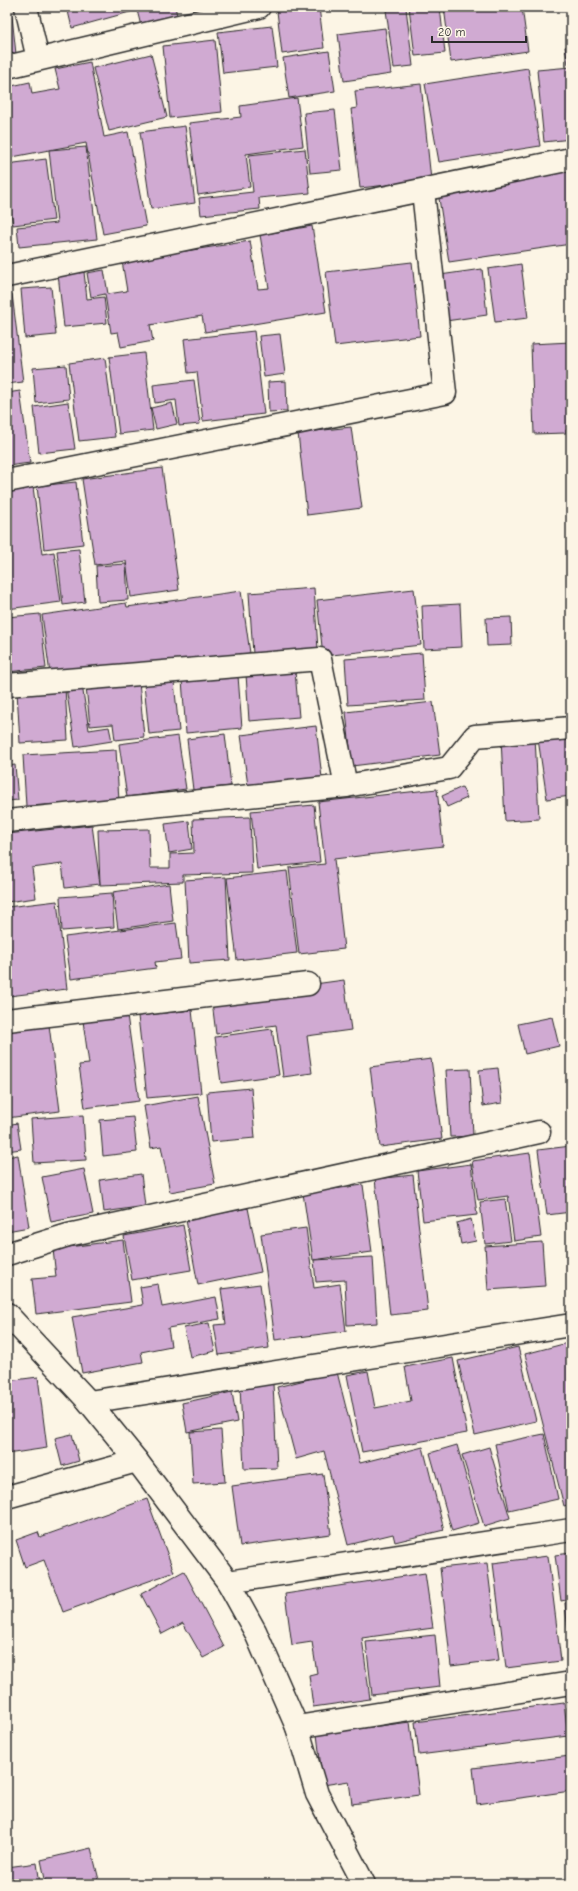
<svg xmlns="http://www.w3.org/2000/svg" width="578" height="1891" font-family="'Comic Neue',sans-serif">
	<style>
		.building { fill: #d0aad2; stroke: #2b2b2b }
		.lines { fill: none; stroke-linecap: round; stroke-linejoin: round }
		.minor-casing { stroke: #2b2b2b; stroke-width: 25 }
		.minor { stroke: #fcf5e5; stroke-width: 22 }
	</style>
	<rect width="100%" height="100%" fill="#fcf5e5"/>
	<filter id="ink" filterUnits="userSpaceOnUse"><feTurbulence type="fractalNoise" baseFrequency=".025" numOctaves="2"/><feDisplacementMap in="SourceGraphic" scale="8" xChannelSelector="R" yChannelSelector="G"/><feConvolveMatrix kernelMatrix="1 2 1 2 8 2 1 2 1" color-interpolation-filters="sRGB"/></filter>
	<g filter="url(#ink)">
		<g class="building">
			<path d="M7 7H11L16 54 7 55Z"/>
			<path d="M67 7H175L177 15 141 26 137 10 72 28Z"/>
			<path d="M312 7H319L324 48 282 54 277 11Z"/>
			<path d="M409 7H440L445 53 415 56Z"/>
			<path d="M444 7H522L528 51 451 62Z"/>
			<path d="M406 8 413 66 394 68 386 10Z"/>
			<path d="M272 26 277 67 223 73 218 32Z"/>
			<path d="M385 28 391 74 344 81 338 34Z"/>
			<path d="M215 40 222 112 170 118 163 46Z"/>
			<path d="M571 46V64H568L565 47Z"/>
			<path d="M329 51 335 91 289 98 283 58Z"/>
			<path d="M151 54 167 117 109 131 93 68Z"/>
			<path d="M90 62 104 137 128 132 146 226 103 234 86 143 7 158V87L30 82 32 94 60 89 55 69Z"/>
			<path d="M571 67V139L544 142 537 70Z"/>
			<path d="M528 68 540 146 439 162 425 84Z"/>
			<path d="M421 84 431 180 360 188 351 109 357 108 355 91Z"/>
			<path d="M297 98 303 146 246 154 250 187 198 195 189 123 241 117 240 106Z"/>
			<path d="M335 110 342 170 310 173 304 113Z"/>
			<path d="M185 126 195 203 151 209 140 132Z"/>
			<path d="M86 147 97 239 19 247 17 227 57 223 49 150Z"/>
			<path d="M305 149 310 193 259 198 260 209 201 215 199 198 253 192 249 155Z"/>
			<path d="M46 159 54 220 13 225 7 186V164Z"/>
			<path d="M571 171V244L449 262 438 192Z"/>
			<path d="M7 226 10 249 7 250Z"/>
			<path d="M312 226 326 312 205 332 202 316 150 325 153 341 121 347 118 332 111 333 105 294 91 297 87 273 104 270 108 294 127 291 122 261 250 241 258 289 269 288 260 235Z"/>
			<path d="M412 262 420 336 335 346 326 272Z"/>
			<path d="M521 264 528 318 495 322 488 269Z"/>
			<path d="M482 269 487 315 446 321 440 275Z"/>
			<path d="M84 272 87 299 104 297 107 323 64 327 58 274Z"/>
			<path d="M51 287 56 335 25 338 21 289Z"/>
			<path d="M12 294 23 382 7 384V295Z"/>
			<path d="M254 331 264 414 203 421 197 372 188 373 184 339Z"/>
			<path d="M280 334 285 374 264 377 259 336Z"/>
			<path d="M571 342V430H566V433L534 434 531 344Z"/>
			<path d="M144 353 153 430 119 434 109 357Z"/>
			<path d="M105 358 115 437 79 441 69 363Z"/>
			<path d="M66 365 69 399 36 403 33 368Z"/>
			<path d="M194 380 200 424 179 426 176 400 155 403 153 385Z"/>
			<path d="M286 381 287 411 269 412 268 382Z"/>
			<path d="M20 391 30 463 7 466V393Z"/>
			<path d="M68 402 75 449 39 453 34 407Z"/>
			<path d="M172 403 177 424 156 429 151 408Z"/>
			<path d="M351 427 362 508 307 515 298 433Z"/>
			<path d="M162 468 179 590 131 597 126 561 95 565 82 479Z"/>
			<path d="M76 482 83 544 44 549 37 486Z"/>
			<path d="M33 487 42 554 54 552 61 602 7 609V491Z"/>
			<path d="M79 549 85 602 63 605 57 551Z"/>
			<path d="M126 564 128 600 98 602 96 566Z"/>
			<path d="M314 588 318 650 253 654 249 593Z"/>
			<path d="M414 589 421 645 323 656 317 600Z"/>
			<path d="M241 591 250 653 127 671 125 664 50 674 42 615 126 603 127 607Z"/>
			<path d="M460 604 462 647 424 649 422 606Z"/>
			<path d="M40 614 46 668 7 672V617Z"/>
			<path d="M511 617 512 645 487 646 486 618Z"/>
			<path d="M422 653 425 700 348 705 345 659Z"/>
			<path d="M295 671 299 717 249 721 246 674Z"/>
			<path d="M238 676 242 728 186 733 182 680Z"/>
			<path d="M139 681 144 737 115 740 113 724 90 726 86 686Z"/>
			<path d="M174 682 179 731 149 734 144 684Z"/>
			<path d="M82 685 89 730 109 727 112 741 75 747 66 687Z"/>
			<path d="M65 688 68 740 20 743 17 691Z"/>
			<path d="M433 702 440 755 352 766 346 712Z"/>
			<path d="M7 721 12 762 7 763Z"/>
			<path d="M316 726 322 778 248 786 241 735Z"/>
			<path d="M225 734 231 786 193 790 187 739Z"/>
			<path d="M571 735V796L547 799 538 739Z"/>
			<path d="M178 736 186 789 127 797 119 744Z"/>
			<path d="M535 736 539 819 505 821 501 738Z"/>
			<path d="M116 750 119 801 26 806 23 755Z"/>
			<path d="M15 765 18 800 7 801V766Z"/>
			<path d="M462 787 467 798 447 807 442 796Z"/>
			<path d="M437 789 443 846 334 859 344 949 299 954 289 868 325 864 318 802Z"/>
			<path d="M314 805 320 862 257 869 251 811Z"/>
			<path d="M250 817 252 873 183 875V882L100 885 98 830 149 829 150 868H170V854L194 853 193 819Z"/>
			<path d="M189 821 192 849 169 853 165 824Z"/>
			<path d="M92 825 100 884 65 888 62 864 32 868 36 898 7 902V834Z"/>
			<path d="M287 871 297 953 237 960 227 878Z"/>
			<path d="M226 877 230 960 189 963 185 880Z"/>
			<path d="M169 884 173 921 118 929 113 892Z"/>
			<path d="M112 893 114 927 62 931 60 897Z"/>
			<path d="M57 901 67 989 9 996 7 975V907Z"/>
			<path d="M176 923 181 959 155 962 156 968 71 979 65 937Z"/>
			<path d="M344 980 351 1030 307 1036 312 1073 283 1077 276 1025 216 1034 212 1002 278 989Z"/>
			<path d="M192 1010 201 1093 147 1098 138 1016Z"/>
			<path d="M127 1015 139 1101 85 1108 79 1065 89 1064 83 1021Z"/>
			<path d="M552 1017 559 1046 525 1054 518 1024Z"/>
			<path d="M49 1025 60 1111 7 1118V1030Z"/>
			<path d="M272 1029 279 1075 221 1083 215 1037Z"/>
			<path d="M431 1059 442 1139 380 1147 370 1067Z"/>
			<path d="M498 1068 502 1103 483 1106 479 1070Z"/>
			<path d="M470 1069 473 1136 450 1137 446 1070Z"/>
			<path d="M251 1088 255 1138 211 1142 207 1092Z"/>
			<path d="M198 1096 215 1184 170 1192 161 1146 151 1148 144 1106Z"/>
			<path d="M83 1115 86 1160 34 1163 31 1119Z"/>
			<path d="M133 1117 137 1152 103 1156 100 1120Z"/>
			<path d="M17 1123 21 1149 7 1151V1125Z"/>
			<path d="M571 1146V1212L547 1215 538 1150Z"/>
			<path d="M530 1153 541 1237 514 1241 508 1196 478 1200 472 1161Z"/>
			<path d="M18 1155 29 1227 7 1231V1157Z"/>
			<path d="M471 1164 477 1215 423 1221 417 1171Z"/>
			<path d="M84 1169 93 1214 51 1222 42 1177Z"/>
			<path d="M141 1174 145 1206 104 1212 100 1180Z"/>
			<path d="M413 1175 428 1311 390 1315 375 1179Z"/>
			<path d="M363 1185 372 1252 313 1260 303 1193Z"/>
			<path d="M505 1199 511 1241 485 1244 480 1202Z"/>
			<path d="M248 1208 261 1272 198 1285 186 1220Z"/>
			<path d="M471 1219 476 1241 461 1244 457 1223Z"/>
			<path d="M183 1225 191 1270 132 1280 124 1236Z"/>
			<path d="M306 1228 314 1288 340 1284 346 1331 275 1340 261 1234Z"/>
			<path d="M123 1240 131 1302 36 1314 32 1279 56 1277 53 1249Z"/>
			<path d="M542 1242 545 1286 488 1290 485 1246Z"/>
			<path d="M373 1257 377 1323 347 1325 345 1280 316 1282 314 1260Z"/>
			<path d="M158 1284 162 1307 216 1297 220 1319 168 1328 171 1346 141 1352 143 1362 82 1373 72 1317 143 1305 140 1287Z"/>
			<path d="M260 1284 269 1348 219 1355 214 1325 226 1324 221 1289Z"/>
			<path d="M209 1323 215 1351 190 1357 184 1328Z"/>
			<path d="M571 1342V1504L564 1506 525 1354Z"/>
			<path d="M518 1347 536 1421 475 1435 458 1361Z"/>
			<path d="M453 1358 467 1433 362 1452 347 1375 368 1371 375 1408 411 1401 405 1367Z"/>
			<path d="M337 1372 360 1463 423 1447 444 1530 395 1542 393 1534 348 1545 324 1451 296 1459 277 1387Z"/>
			<path d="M38 1377 47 1448 7 1454V1381Z"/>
			<path d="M273 1384 277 1468 244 1469 240 1386Z"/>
			<path d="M232 1392 237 1422 187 1432 182 1403Z"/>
			<path d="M221 1430 225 1482 193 1484 190 1432Z"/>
			<path d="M72 1434 79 1461 62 1466 55 1438Z"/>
			<path d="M544 1434 558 1499 509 1510 495 1444Z"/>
			<path d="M457 1445 479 1523 452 1531 430 1453Z"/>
			<path d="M489 1447 510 1518 484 1526 462 1455Z"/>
			<path d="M323 1474 331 1534 240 1546 232 1486Z"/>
			<path d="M147 1499 174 1572 63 1612 44 1560 25 1567 16 1540 38 1532 40 1537Z"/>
			<path d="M571 1553V1599L561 1601 555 1555Z"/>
			<path d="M548 1556 561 1661 506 1668 493 1563Z"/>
			<path d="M487 1563 499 1660 451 1666 440 1568Z"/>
			<path d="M184 1571 224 1647 203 1658 183 1623 162 1634 141 1594Z"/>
			<path d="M425 1573 433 1628 362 1638 370 1699 313 1707 309 1675 317 1673 312 1642 292 1645 285 1594Z"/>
			<path d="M571 1602V1652H570L565 1603Z"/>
			<path d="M435 1635 440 1687 372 1695 366 1642Z"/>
			<path d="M567 1696H571V1737Z"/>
			<path d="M564 1703 568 1736 419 1755 415 1722Z"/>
			<path d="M410 1722 419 1795 352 1804 349 1781 323 1785 317 1734Z"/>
			<path d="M570 1756 571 1791 477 1804 473 1768Z"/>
			<path d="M91 1848 100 1884H46L41 1860Z"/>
			<path d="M37 1863 40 1884H7V1867Z"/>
		</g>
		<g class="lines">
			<g class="minor-casing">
				<g id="minor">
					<path d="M26 7 38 59"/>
					<path d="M7 67 259 7"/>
					<path d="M7 276 571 159"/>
					<path d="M7 481 445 393 423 191"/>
					<path d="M7 685 320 659 346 786"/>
					<path d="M7 821 346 786 449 768 475 736 571 728"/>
					<path d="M7 1020 308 984"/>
					<path d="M7 1254 68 1235 539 1132"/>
					<path d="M7 1314 89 1402 137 1461 228 1582 255 1631 297 1727 317 1794 364 1884"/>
					<path d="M89 1402 571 1325"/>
					<path d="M7 1497 137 1461"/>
					<path d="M228 1582 571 1530"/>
					<path d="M297 1727 571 1683"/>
				</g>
			</g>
			<use href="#minor" class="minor"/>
		</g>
	</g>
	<rect width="578" height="1891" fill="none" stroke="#fcf5e5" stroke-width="24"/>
	<rect x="12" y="12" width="554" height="1867" fill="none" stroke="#2b2b2b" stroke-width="1.5" filter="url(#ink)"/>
	<path d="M432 36v6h94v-6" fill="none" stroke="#2b2b2b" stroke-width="2"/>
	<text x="438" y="36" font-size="12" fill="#2b2b2b" stroke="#fcf5e5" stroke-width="3" paint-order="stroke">20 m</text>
</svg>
